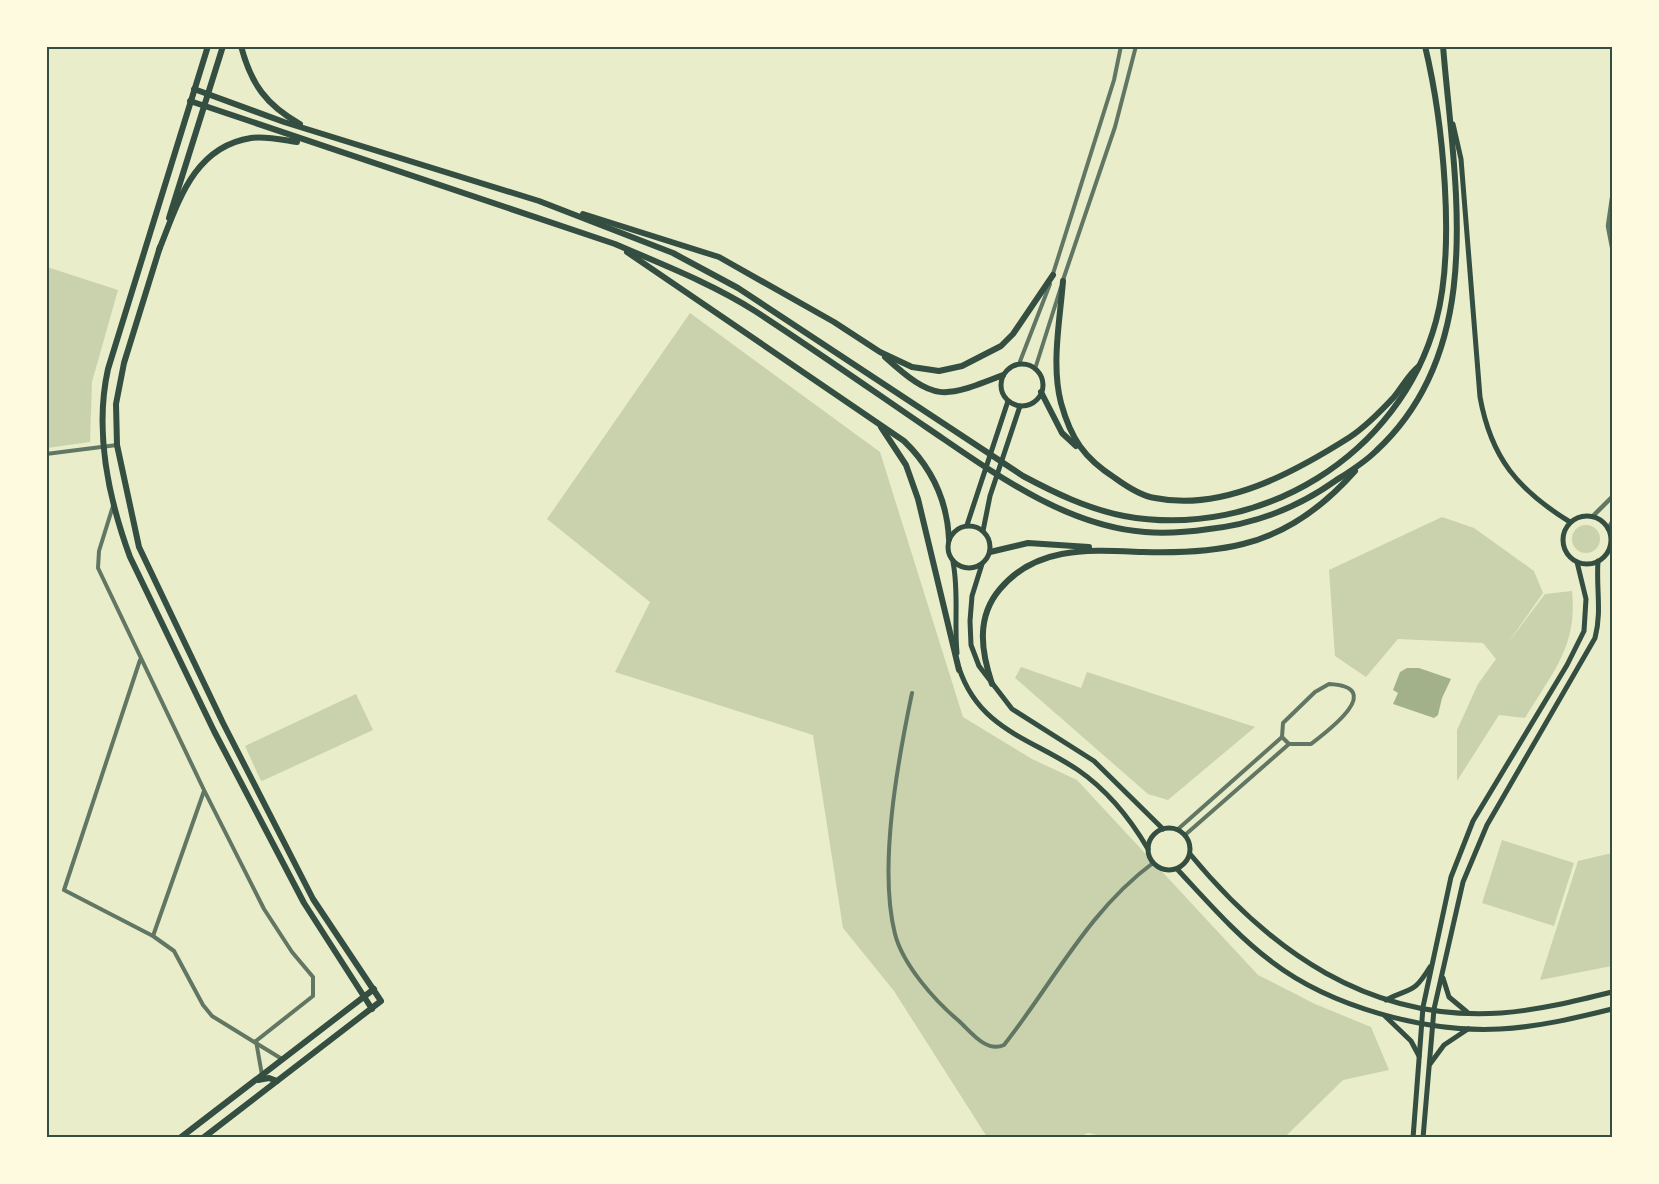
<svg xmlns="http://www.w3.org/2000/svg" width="1659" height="1184" font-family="Poppins,sans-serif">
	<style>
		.green { fill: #cad2ad }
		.water { fill: #a3b18a }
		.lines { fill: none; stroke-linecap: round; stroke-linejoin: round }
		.minor { stroke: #617663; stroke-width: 4 }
		.tertiary { stroke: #617663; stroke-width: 4.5 }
		.secondary { stroke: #344e41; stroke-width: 5 }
		.primary { stroke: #344e41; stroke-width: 6 }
		.trunk { stroke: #344e41; stroke-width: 6 }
		.neatline { fill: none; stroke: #344e41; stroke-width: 2 }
	</style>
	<rect width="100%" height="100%" fill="#e9edc9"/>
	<g class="green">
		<path d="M47 267 118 290 92 382 90 442 47 448Z"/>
		<path d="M690 313 880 452 963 717 1032 759 1077 780 1258 975 1315 1004 1371 1027 1389 1070 1343 1080 1285 1137 1112 1138 1088 1133 1080 1137H987L894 991 843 928 813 735 615 672 650 602 547 519Z"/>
		<path d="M1442 517 1474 528 1534 571 1543 593 1508 643 1545 594 1572 591C1578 646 1552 673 1525 718L1499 715 1457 781V730L1478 684 1496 659 1483 643 1398 639 1366 677 1335 656 1329 570Z"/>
		<circle cx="1586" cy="539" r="14"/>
		<path d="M1021 667 1081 688 1087 672 1255 727 1168 800 1148 794 1015 678Z"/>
		<path d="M356 694 373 730 262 781 260 779 245 746Z"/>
		<path d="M1502 840 1574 863 1554 926 1482 903Z"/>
		<path d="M1612 853V966L1540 980 1578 861Z"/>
	</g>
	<path class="water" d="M1407 668H1419L1451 679 1442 698 1438 715 1434 718 1393 704 1398 693 1393 690 1400 672Z"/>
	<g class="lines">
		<g class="minor">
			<path d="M1052 277 1114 80 1121 46"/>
			<path d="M1063 280 1115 127 1136 46"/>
			<path d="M1019 364 1050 284"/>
			<path d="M1035 369 1061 287"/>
			<path d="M46 454 117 445"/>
			<path d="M113 506 99 551 98 568 204 790 264 909 292 952 313 977V996L256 1041"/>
			<path d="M140 660 64 890 153 936 174 951 203 1005 212 1016 282 1059"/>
			<path d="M1329 684C1387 687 1328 731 1311 744H1289L1282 737 1283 723 1315 692Z"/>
			<path d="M912 693C898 760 878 867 895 934 903 965 935 1001 959 1021 971 1032 986 1053 1004 1045 1053 983 1088 911 1153 863"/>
			<path d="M1177 830 1282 737"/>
			<path d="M1185 835 1289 744"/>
			<path d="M153 936 204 791"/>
			<path d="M256 1041 262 1075"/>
		</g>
		<g class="tertiary">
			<path d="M1612 198 1608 226 1612 247"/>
			<path d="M1593 516 1612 497"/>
			<path d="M1608 529 1612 522"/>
		</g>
		<g class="secondary">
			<path d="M1453 124 1461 159 1480 397C1491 458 1518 490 1570 522"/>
			<circle cx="1022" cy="385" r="21"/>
			<circle cx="1587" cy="540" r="24"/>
			<path d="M967 525 1008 401"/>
			<circle cx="969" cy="547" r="21"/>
			<path d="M983 531 990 496 1020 406"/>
			<path d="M953 562C959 592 954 622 957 653"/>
			<path d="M982 564 972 596 970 621 971 645 979 666 1012 709 1094 761 1163 829"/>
			<path d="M959 668C979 729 1030 738 1078 770 1107 790 1131 820 1148 849"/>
			<circle cx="1169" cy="849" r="21"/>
			<path d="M1190 854C1270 951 1369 1022 1501 1013 1539 1010 1576 1001 1612 992"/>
			<path d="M1177 869C1207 901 1236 935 1272 962 1331 1007 1426 1033 1500 1029 1538 1027 1576 1018 1612 1009"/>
			<path d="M1443 978 1449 997 1467 1012"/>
			<path d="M1386 1000C1412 986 1412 996 1430 967"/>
			<path d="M1385 1016 1411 1041 1419 1056"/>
			<path d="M1430 1064 1444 1045 1468 1029"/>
			<path d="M1413 1138 1423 1007 1451 877 1473 821 1567 665 1584 631 1586 599 1577 562"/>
			<path d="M1423 1138 1434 1009 1463 882 1487 825 1595 638C1602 612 1596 588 1598 561"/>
		</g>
		<g class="primary">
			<path d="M208 46 108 369C94 432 108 497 130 557L214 731 304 903 372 1009"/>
			<path d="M169 218 223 46"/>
			<path d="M160 247 124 363 116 404 117 445 139 547 223 723 313 899 381 1001 203 1138"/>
			<path d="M258 1080 269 1078 277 1081"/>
			<path d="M180 1138 374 989"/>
		</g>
		<g class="trunk">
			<path d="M241 46C251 84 266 105 300 124"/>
			<path d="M194 89 284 122 539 201 673 253 738 288 1023 476C1055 493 1088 509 1124 516 1260 541 1400 455 1436 321 1456 248 1443 121 1425 46"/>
			<path d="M190 101 615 244C661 264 711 283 755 311 812 348 869 388 926 427 991 471 1064 526 1145 532 1166 534 1188 532 1209 529 1255 524 1297 508 1335 481 1349 472 1364 463 1376 451 1489 347 1454 182 1443 46"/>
			<path d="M583 214 719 257 834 322 880 352 912 367 939 371 962 366 1001 346 1013 334 1053 275"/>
			<path d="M159 250C178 203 193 147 251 138 266 136 283 140 297 142"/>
			<path d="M627 252 904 441C932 468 947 499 949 539"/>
			<path d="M1063 281C1060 320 1051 365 1061 403 1071 439 1084 458 1115 478 1126 486 1141 496 1155 498 1223 512 1295 472 1350 437 1365 427 1381 411 1394 397 1403 386 1408 375 1419 366"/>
			<path d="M885 357C935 402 942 399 1003 375"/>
			<path d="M1041 392 1062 433 1076 446"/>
			<path d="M881 427 906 465 918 499 959 670"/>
			<path d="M990 552 1028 543 1089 547"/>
			<path d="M992 684C981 651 976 617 1000 589 1037 545 1091 550 1143 552 1175 553 1211 552 1243 544 1288 533 1325 505 1355 471"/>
		</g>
	</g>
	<rect width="1659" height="1184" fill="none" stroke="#fefae0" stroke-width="96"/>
	<rect x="48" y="48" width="1563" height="1088" class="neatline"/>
</svg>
